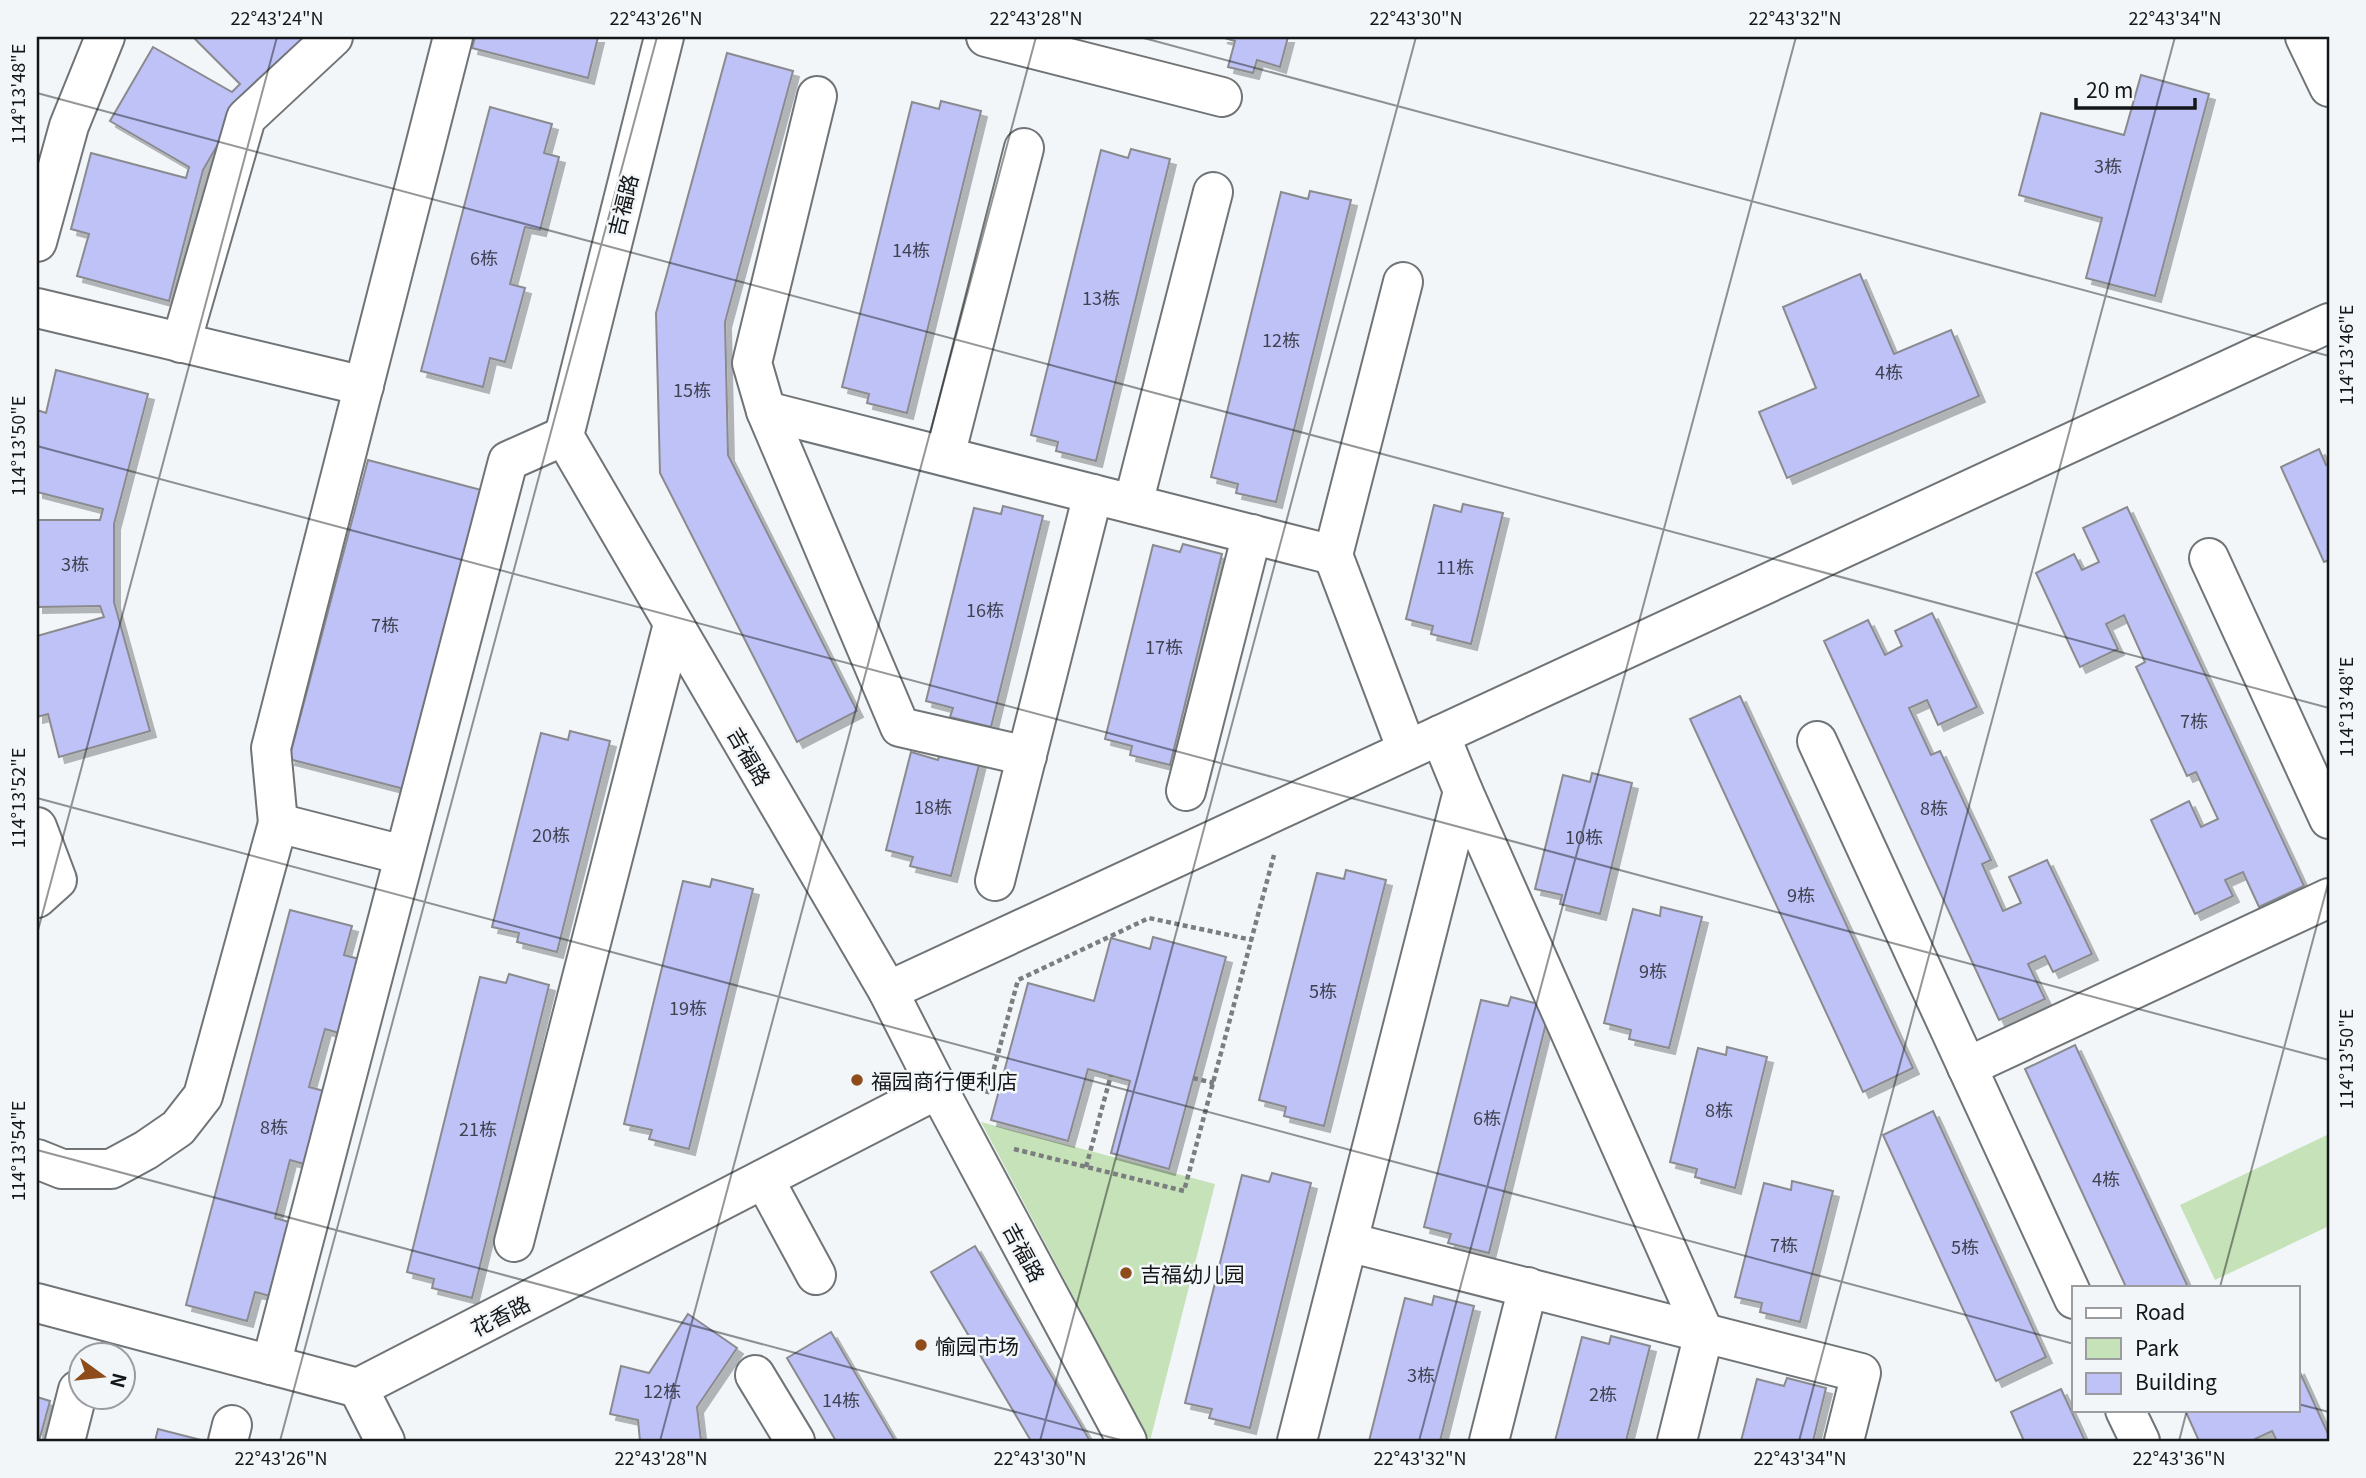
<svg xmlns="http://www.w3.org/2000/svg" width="2366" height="1478" font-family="Georgia,'Noto Sans SC',serif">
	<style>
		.green { fill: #c6e2b9 }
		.building { fill: #bec2f7; stroke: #8a8b8f; stroke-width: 2; filter: url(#shadow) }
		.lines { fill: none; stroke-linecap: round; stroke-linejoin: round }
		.minor-casing { stroke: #707476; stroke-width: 42 }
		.path { stroke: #7b7d7f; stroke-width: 4.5; stroke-dasharray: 5 3.5; stroke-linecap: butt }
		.minor { stroke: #fff; stroke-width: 38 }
		.ticks { fill: none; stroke: #151617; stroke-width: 2; stroke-opacity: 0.45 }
		.poi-dot { fill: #8e4c1a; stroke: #f2f6f9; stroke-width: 2.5 }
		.labels { text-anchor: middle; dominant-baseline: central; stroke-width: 5; stroke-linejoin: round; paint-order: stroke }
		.number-label { font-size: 18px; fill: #3f414f }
		.street-label { font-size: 21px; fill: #151617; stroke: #f2f6f9 }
		.poi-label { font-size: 21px; fill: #151617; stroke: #f2f6f9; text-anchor: start }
		.neatline { fill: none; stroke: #151617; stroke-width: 2.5 }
		.ticks-label { font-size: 18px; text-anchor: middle; fill: #151617 }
	</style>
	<defs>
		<filter id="shadow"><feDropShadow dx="6" dy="6" stdDeviation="0" flood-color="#0004"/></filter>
	</defs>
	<rect width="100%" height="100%" fill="#f2f6f9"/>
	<g class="green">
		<path d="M981 1122 1215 1184 1150 1441Z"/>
		<path d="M2329 1134V1226L2215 1280 2180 1205Z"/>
	</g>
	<g class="building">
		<path d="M193 37H308L242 103 203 170 169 301 77 276 89 234 71 229 91 153 186 178 189 167 110 121 153 47 232 92 240 84Z"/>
		<path d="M475 37H598L588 78 472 48Z"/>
		<path d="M1221 37H1288L1280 67 1257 60 1253 73 1228 67 1235 41Z"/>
		<path d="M727 53 793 71 725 322 728 455 857 711 797 742 660 473 656 313Z"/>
		<path d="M2141 75 2209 94 2155 296 2086 278 2102 218 2019 195 2041 113 2124 135Z"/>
		<path d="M941 101 981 111 907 413 867 403 869 394 842 387 912 102 939 109Z"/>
		<path d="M490 107 552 124 544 153 559 157 540 230 525 227 510 284 525 288 505 362 490 358 483 387 421 371Z"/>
		<path d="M1131 149 1170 159 1096 461 1056 451 1058 442 1031 435 1101 150 1128 158Z"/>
		<path d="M1310 191 1351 200 1276 502 1236 493 1238 484 1211 477 1281 192 1308 199Z"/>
		<path d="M1860 274 1894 354 1951 330 1979 396 1787 478 1759 412 1816 388 1783 307Z"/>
		<path d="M56 370 148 394 114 524V602L150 731 59 757 48 714 37 717V636L104 617 100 606 37 607V520H100L103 509 37 492V410L46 413Z"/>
		<path d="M2319 449 2326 465 2329 464V560L2324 562 2281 467Z"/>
		<path d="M368 460 481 490 404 789 289 759Z"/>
		<path d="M1463 504 1503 513 1471 644 1431 634 1433 626 1406 619 1434 505 1461 512Z"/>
		<path d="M1003 506 1043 516 991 727 950 717 953 708 926 701 974 508 1001 514Z"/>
		<path d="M2127 507 2304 886 2259 907 2243 872 2225 880 2233 896 2195 914 2151 820 2189 801 2201 827 2218 819 2196 772 2187 776 2136 667 2145 662 2124 615 2106 624 2118 649 2080 667 2036 573 2074 554 2082 570 2099 562 2083 528Z"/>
		<path d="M1183 544 1222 554 1170 765 1130 755 1132 746 1105 739 1153 545 1180 552Z"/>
		<path d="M1932 613 1977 707 1938 725 1927 700 1909 708 1931 755 1940 751 1991 860 1982 864 2003 911 2021 903 2009 877 2047 860 2092 954 2053 972 2045 956 2028 964 2045 999 1999 1020 1824 641 1868 620 1885 655 1902 646 1895 631Z"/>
		<path d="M1740 696 1913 1068 1863 1092 1690 719Z"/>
		<path d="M570 731 610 741 557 952 517 942 519 933 492 927 541 733 568 740Z"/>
		<path d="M941 751 980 761 951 876 910 866 913 857 886 850 911 752 938 760Z"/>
		<path d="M1592 773 1632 783 1600 914 1560 904 1562 895 1535 889 1563 775 1590 782Z"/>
		<path d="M1346 870 1386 880 1324 1126 1284 1116 1286 1107 1259 1100 1317 873 1344 879Z"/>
		<path d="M712 879 753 889 689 1149 649 1139 652 1130 624 1124 683 881 710 887Z"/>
		<path d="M1661 907 1702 917 1669 1048 1629 1039 1631 1030 1604 1023 1633 909 1660 916Z"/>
		<path d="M290 910 352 926 344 955 359 959 339 1033 325 1029 309 1087 324 1091 304 1164 290 1160 275 1218 289 1222 270 1296 255 1292 247 1321 186 1305Z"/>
		<path d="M1153 937 1226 957 1169 1169 1111 1153 1130 1081 1088 1069 1068 1141 991 1120 1028 983 1094 1001 1111 938 1150 949Z"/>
		<path d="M509 974 549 985 472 1298 432 1288 434 1279 407 1272 480 977 506 983Z"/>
		<path d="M1511 997 1550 1007 1489 1253 1448 1243 1451 1234 1424 1227 1481 1000 1508 1006Z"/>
		<path d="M2075 1045 2188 1287H2126L2025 1069Z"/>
		<path d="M1727 1047 1767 1057 1735 1188 1695 1177 1697 1169 1670 1162 1698 1048 1726 1055Z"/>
		<path d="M1933 1111 2046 1357 1996 1381 1883 1135Z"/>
		<path d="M1272 1173 1311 1183 1250 1428 1209 1418 1212 1409 1185 1403 1242 1175 1269 1182Z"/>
		<path d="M1792 1181 1833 1191 1800 1322 1760 1312 1762 1303 1735 1297 1764 1183 1791 1190Z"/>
		<path d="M975 1246 1007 1301 1090 1441H1031L931 1272Z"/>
		<path d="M1434 1296 1474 1306 1440 1441H1369L1405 1298 1432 1305Z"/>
		<path d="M688 1314 737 1348 697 1407 701 1441H640L638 1420 610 1414 621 1366 649 1373Z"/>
		<path d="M831 1332 895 1441H836L787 1358Z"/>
		<path d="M1611 1336 1650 1346 1626 1441H1555L1582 1337 1609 1344Z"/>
		<path d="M2298 1368 2329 1436V1441H2277L2272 1431 2255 1439 2256 1441H2199L2185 1410H2298Z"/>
		<path d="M1787 1378 1826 1388 1813 1441H1741L1757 1379 1784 1386Z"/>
		<path d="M2061 1389 2085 1441H2024L2011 1412Z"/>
		<path d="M37 1397 50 1401 39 1441H37Z"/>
		<path d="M158 1429 205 1441H155Z"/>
	</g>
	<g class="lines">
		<g class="minor-casing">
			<g id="minor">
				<path d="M664 37 564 436 888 991 938 1089 1127 1441"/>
				<path d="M986 37 1222 97"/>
				<path d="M2305 37 2329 87"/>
				<path d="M817 96 752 363 766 411 900 727 1027 756"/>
				<path d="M37 242 69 126 105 37"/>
				<path d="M1403 282 1333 555 1407 750"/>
				<path d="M37 308 364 386"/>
				<path d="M181 343 246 118 333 37"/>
				<path d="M766 411 1333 555"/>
				<path d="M945 456 1024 148"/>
				<path d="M1133 504 1213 192"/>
				<path d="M2209 558 2329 819"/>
				<path d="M1440 735 1463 791 1704 1333 1677 1441"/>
				<path d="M1817 741 2074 1299"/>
				<path d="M1186 791 1252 534"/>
				<path d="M278 823 271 748 453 37"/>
				<path d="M37 827 57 880 37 898"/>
				<path d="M995 881 1093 494"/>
				<path d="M888 991 2329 323"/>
				<path d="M1967 1067 2329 898"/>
				<path d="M37 1159 62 1169H111L146 1150 178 1128 203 1096 278 823 403 855"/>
				<path d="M764 1179 816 1275"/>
				<path d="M514 1242 673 624"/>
				<path d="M1348 1242 1861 1373 1844 1441"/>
				<path d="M37 1303 358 1388 938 1089"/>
				<path d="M271 1365 508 461 564 436"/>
				<path d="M755 1375 795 1441"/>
				<path d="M358 1388 385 1441"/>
				<path d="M2125 1410 2140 1441"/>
				<path d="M65 1441 78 1390"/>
				<path d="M228 1441 232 1425"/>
				<path d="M1297 1441 1463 791"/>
				<path d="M1489 1441 1528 1287"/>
			</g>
		</g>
		<g class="path">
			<path d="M1193 1078 1214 1083"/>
			<path d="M987 1094 1018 980 1149 918 1252 940"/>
			<path d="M1014 1149 1184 1191 1274 855"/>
			<path d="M1086 1167 1111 1075"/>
		</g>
		<use href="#minor" class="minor"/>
	</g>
	<path class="ticks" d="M1140 37 2329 356M37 93 2329 708M37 446 2329 1060M37 798 2074 1344M37 934 277 37M37 1150 1124 1441M2220 1287 2329 880M2298 1404 2329 1412M280 1441 657 37M660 1441 1036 37M1040 1441 1416 37M1419 1441 1796 37M1799 1441 2175 37M2179 1441 2187 1410"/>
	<g class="poi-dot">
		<circle cx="857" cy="1080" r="7"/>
		<circle cx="1126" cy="1273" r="7"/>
		<circle cx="921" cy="1345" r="7"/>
	</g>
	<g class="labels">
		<g class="number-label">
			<text x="2108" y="165">3栋</text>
			<text x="911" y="249">14栋</text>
			<text x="484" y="257">6栋</text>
			<text x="1101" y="297">13栋</text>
			<text x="1281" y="339">12栋</text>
			<text x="1889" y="371">4栋</text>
			<text x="692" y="389">15栋</text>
			<text x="75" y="563">3栋</text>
			<text x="1455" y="566">11栋</text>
			<text x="985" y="609">16栋</text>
			<text x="385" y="624">7栋</text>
			<text x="1164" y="646">17栋</text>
			<text x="2194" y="720">7栋</text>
			<text x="933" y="806">18栋</text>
			<text x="1934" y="807">8栋</text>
			<text x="551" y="834">20栋</text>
			<text x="1584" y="836">10栋</text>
			<text x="1801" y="894">9栋</text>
			<text x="1653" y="970">9栋</text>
			<text x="1323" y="990">5栋</text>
			<text x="688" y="1007">19栋</text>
			<text x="1719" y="1109">8栋</text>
			<text x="1487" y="1117">6栋</text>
			<text x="274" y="1126">8栋</text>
			<text x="478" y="1128">21栋</text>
			<text x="2106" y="1178">4栋</text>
			<text x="1784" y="1244">7栋</text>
			<text x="1965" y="1246">5栋</text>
			<text x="1421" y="1374">3栋</text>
			<text x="662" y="1390">12栋</text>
			<text x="1603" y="1393">2栋</text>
			<text x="841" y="1399">14栋</text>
		</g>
		<g class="street-label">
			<text transform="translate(622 205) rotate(-76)">吉福路</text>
			<text transform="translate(750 756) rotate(60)">吉福路</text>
			<text transform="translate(1025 1252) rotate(62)">吉福路</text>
			<text transform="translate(500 1315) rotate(-27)">花香路</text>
		</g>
		<g class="poi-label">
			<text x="871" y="1080">福园商行便利店</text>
			<text x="1140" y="1273">吉福幼儿园</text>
			<text x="935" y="1345">愉园市场</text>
		</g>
	</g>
	<rect width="2366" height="1478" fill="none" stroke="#f2f6f9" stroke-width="77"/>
	<rect x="2072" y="1286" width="228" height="126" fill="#f2f6f9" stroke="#9a9c9f" stroke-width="2"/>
	<rect x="2086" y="1308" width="35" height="10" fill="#ffffff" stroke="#9a9c9f" stroke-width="2"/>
	<text x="2135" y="1320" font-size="21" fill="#151617">Road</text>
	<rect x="2086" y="1338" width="35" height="21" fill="#c6e2b9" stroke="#9a9c9f" stroke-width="2"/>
	<text x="2135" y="1356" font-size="21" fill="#151617">Park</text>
	<rect x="2086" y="1373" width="35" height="21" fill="#bec2f7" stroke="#9a9c9f" stroke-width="2"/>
	<text x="2135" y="1390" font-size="21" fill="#151617">Building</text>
	<g transform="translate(102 1376) rotate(105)"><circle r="33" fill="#f2f6f9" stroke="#9a9c9f" stroke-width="2"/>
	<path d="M0-5L12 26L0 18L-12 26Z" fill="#8e4c1a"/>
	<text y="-10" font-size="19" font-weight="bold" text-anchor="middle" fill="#151617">N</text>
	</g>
	<path d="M2076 98v10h119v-10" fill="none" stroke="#151617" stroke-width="3.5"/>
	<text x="2086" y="98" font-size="21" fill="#151617" stroke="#f2f6f9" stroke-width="5" paint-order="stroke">20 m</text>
	<rect x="38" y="38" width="2290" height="1402" class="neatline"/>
	<g class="ticks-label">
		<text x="277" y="25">22°43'24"N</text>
		<text x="656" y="25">22°43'26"N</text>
		<text x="1036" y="25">22°43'28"N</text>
		<text x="1416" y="25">22°43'30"N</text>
		<text x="1795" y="25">22°43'32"N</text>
		<text x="2175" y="25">22°43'34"N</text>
		<text transform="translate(19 94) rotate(-90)" y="6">114°13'48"E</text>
		<text transform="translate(2347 355) rotate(-90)" y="6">114°13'46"E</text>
		<text transform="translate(19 446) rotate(-90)" y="6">114°13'50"E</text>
		<text transform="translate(2347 707) rotate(-90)" y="6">114°13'48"E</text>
		<text transform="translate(19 798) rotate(-90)" y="6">114°13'52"E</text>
		<text transform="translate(2347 1059) rotate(-90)" y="6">114°13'50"E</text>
		<text transform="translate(19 1151) rotate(-90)" y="6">114°13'54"E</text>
		<text x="281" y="1465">22°43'26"N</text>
		<text x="661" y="1465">22°43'28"N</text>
		<text x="1040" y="1465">22°43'30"N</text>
		<text x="1420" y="1465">22°43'32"N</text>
		<text x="1800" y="1465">22°43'34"N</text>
		<text x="2179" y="1465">22°43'36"N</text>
	</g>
</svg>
